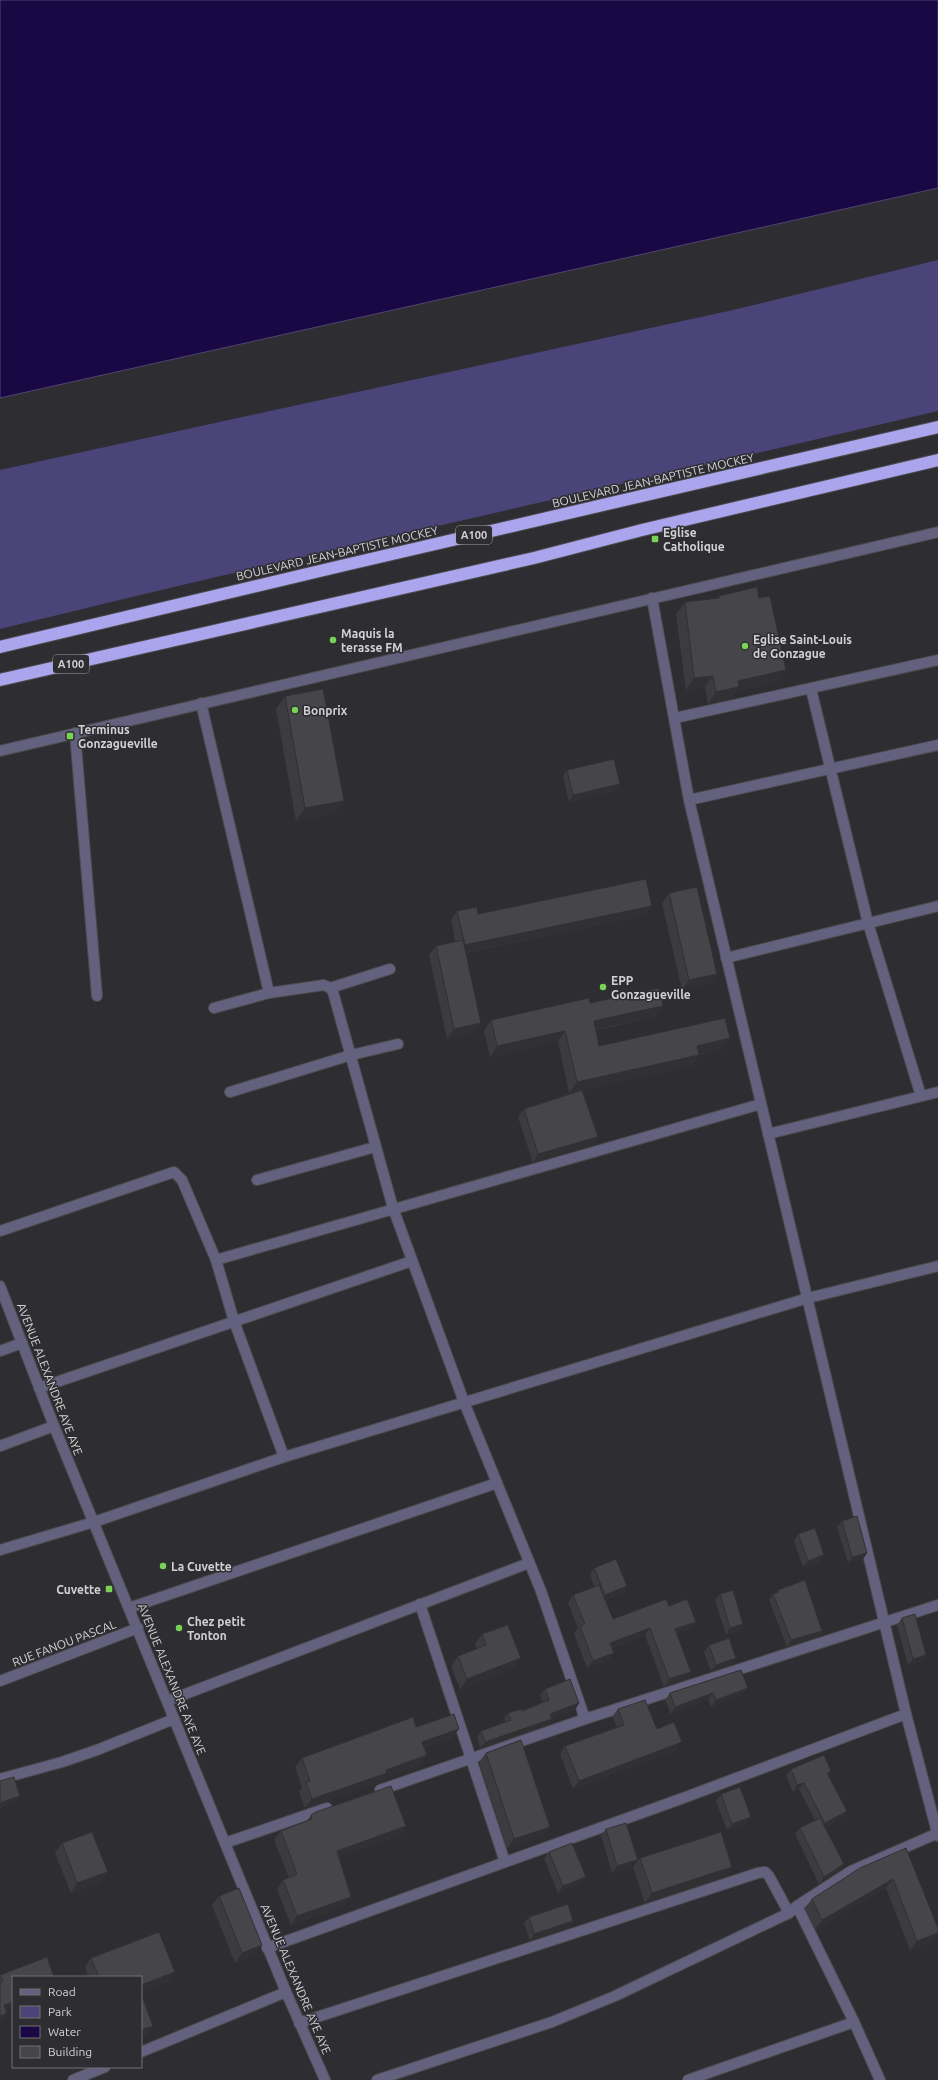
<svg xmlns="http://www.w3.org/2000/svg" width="938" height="2080" font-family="Ubuntu,sans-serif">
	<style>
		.green { fill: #4a4478 }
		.water { fill: #1a0844; stroke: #514570 }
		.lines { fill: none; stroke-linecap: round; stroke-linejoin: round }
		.minor-casing { stroke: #4c4c4f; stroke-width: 12 }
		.highway-casing { stroke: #4c4c4f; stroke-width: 14 }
		.minor { stroke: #63617e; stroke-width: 10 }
		.highway { stroke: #aba5ed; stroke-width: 12 }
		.wall { fill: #3c3c40 }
		.shaded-wall { fill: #313134 }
		.building { fill: #46464a; stroke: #313134 }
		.poi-dot { fill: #7ad156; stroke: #2e2e32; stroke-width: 1.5 }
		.labels { text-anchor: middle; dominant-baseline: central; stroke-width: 3; stroke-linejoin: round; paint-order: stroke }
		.shield { fill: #2e2e32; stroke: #a1a1a4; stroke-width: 1 }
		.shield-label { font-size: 11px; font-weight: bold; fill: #d2d2d5 }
		.street-label { font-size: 12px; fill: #d2d2d5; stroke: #2e2e32 }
		.poi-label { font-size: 12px; font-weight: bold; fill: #d2d2d5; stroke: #2e2e32; text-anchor: start }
	</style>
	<rect width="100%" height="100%" fill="#2e2e32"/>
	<path class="green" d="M938 260V411C625 485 311 552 0 629V470L733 310Z"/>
	<path class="water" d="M0 0H938V188L0 398Z"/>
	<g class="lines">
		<g class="minor-casing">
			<g id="minor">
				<path d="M652 598 689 800 906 1714 938 1836"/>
				<path d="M811 689 868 923 921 1096"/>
				<path d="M201 703 269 993"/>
				<path d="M675 718 938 660"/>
				<path d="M75 733 97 996"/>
				<path d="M0 751 938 532"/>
				<path d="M689 800 938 745"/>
				<path d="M726 958 938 906"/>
				<path d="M330 988 390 969"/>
				<path d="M214 1008 269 993 324 985 330 988 333 992 393 1208 464 1402 541 1591 585 1719"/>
				<path d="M230 1092 351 1055 398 1044"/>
				<path d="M768 1134 938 1092"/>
				<path d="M257 1180 375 1147"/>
				<path d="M0 1231 174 1172 182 1180 216 1260 234 1321 284 1457"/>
				<path d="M216 1260 761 1104"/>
				<path d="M0 1286 54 1426 286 1992 325 2080"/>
				<path d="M0 1351 22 1343"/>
				<path d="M39 1388 412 1261"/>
				<path d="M0 1446 54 1426"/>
				<path d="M0 1550 94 1522 284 1457 808 1298 938 1266"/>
				<path d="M420 1604 505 1862"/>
				<path d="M129 1608 497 1483"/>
				<path d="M0 1681 138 1628"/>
				<path d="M167 1701 529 1563"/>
				<path d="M0 1779 62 1762 97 1750 174 1719"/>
				<path d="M380 1790 585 1719 938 1605"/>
				<path d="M225 1843 327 1808"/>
				<path d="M797 1906 851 1871 938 1833"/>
				<path d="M267 1948 686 1797 906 1714"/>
				<path d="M299 2023 758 1873 765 1872 769 1876 789 1913"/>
				<path d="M141 2052 286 1992"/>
				<path d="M73 2080 105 2067"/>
				<path d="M377 2080 552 2022 615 1996 789 1913 797 1906 854 2022 880 2080"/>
				<path d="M688 2080 854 2022"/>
			</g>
		</g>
		<g class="highway-casing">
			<g id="highway">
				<path d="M0 647 345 565 938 427"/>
				<path d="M0 680 534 558 642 530 938 460"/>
			</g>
		</g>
		<use href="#minor" class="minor"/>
		<use href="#highway" class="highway"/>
	</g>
	<g class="wall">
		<path d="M719 596 778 682 736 691 731 699 708 704 705 687 686 690 676 614 685 602 717 598Z"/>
		<path d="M285 696 335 814 296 821 276 709Z"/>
		<path d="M567 770 615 791 569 802 563 776Z"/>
		<path d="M669 893 717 974 710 983 682 990 662 903Z"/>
		<path d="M652 906 645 915 466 953 481 1023 474 1033 447 1039 429 955 436 946 455 941 451 920 457 911 478 914Z"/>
		<path d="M590 1003 656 1017 596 1030 599 1046 730 1038 722 1049 699 1055 691 1066 582 1090 598 1137 592 1146 533 1163 518 1117 524 1109 580 1091 569 1093 558 1041 490 1057 484 1031 491 1020Z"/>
		<path d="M842 1521 867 1553 863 1559 848 1563 837 1527Z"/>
		<path d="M798 1534 820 1562 803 1567 794 1541Z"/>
		<path d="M594 1568 627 1586 623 1593 606 1600 613 1619 669 1606 696 1622 690 1629 677 1634 686 1680 664 1687 645 1635 612 1648 614 1653 609 1660 587 1668 574 1634 578 1628 568 1603 573 1595 594 1587 590 1574Z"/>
		<path d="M778 1590 822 1631 817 1637 787 1647 769 1600 773 1594 776 1593Z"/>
		<path d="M720 1594 743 1624 739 1631 726 1635 715 1600Z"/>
		<path d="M902 1618 926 1655 922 1662 908 1665 897 1625Z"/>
		<path d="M482 1634 521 1658 514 1668 460 1689 451 1666 458 1656 477 1649 475 1644Z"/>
		<path d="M709 1645 731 1665 711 1671 704 1652Z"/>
		<path d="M741 1670 743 1694 711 1707 708 1699 671 1714 665 1700 670 1693Z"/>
		<path d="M545 1689 579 1703 575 1710 552 1718 548 1725 480 1748 477 1737 481 1731 505 1722 504 1719 508 1713 522 1711 543 1702 540 1695Z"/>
		<path d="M618 1709 657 1729 676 1750 573 1789 560 1754 565 1746 617 1727 612 1717Z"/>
		<path d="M416 1727 452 1738 424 1748 427 1755 420 1765 383 1779 381 1782 305 1808 299 1792 302 1787 295 1767 302 1758Z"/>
		<path d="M486 1753 543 1837 507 1848 479 1762Z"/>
		<path d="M791 1769 831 1771 828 1775 847 1811 842 1818 825 1827 844 1864 839 1871 819 1884 795 1834 800 1828 815 1820 799 1789 793 1792 786 1776Z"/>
		<path d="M721 1794 746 1823 727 1830 716 1801Z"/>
		<path d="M311 1815 406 1826 400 1835 339 1857 351 1897 345 1906 291 1925 277 1889 283 1880 289 1878 274 1840 281 1831 307 1821Z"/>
		<path d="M606 1829 633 1867 612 1873 601 1835Z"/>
		<path d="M62 1843 101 1882 71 1893 55 1853Z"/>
		<path d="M906 1848 938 1928V1934L933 1941 910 1950 886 1888 815 1929 805 1908 812 1899Z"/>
		<path d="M549 1852 581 1884 558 1893 544 1859Z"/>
		<path d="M640 1858 732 1867 725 1877 645 1903 633 1867Z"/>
		<path d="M219 1896 255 1955 235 1963 212 1905Z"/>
		<path d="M529 1917 573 1921 569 1928 530 1941 524 1923Z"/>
		<path d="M47 1957 6 2012 7 2013 0 2023V1975Z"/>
		<path d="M91 1958 168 1982 141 1977H88L85 1967Z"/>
	</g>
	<g class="shaded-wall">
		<path d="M786 670 778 682 736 691 731 699 708 704 716 692 738 681Z"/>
		<path d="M713 676 705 687 686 690 694 678Z"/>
		<path d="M620 784 615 791 569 802 573 795Z"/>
		<path d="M344 801 335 814 296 821 305 808Z"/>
		<path d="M652 906 645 915 458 954 465 945Z"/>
		<path d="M717 974 710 983 682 990 689 980Z"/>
		<path d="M663 1006 656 1017 586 1031 594 1021Z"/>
		<path d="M481 1023 474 1033 447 1039 454 1029Z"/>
		<path d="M565 1031 558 1041 490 1057 497 1046Z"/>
		<path d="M730 1038 722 1049 690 1057 697 1046Z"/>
		<path d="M699 1055 691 1066 569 1093 577 1082Z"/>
		<path d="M598 1137 592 1146 533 1163 538 1154Z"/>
		<path d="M867 1553 863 1559 848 1563 852 1557Z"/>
		<path d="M824 1555 820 1562 803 1567 808 1561Z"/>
		<path d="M627 1586 623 1593 601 1602 605 1595Z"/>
		<path d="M696 1622 690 1629 670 1637 675 1629Z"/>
		<path d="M743 1624 739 1631 726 1635 730 1628Z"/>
		<path d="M650 1628 645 1635 605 1650 610 1643Z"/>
		<path d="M822 1631 817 1637 787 1647 791 1640Z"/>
		<path d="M614 1653 609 1660 587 1668 593 1661Z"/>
		<path d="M926 1655 922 1662 908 1665 913 1659Z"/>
		<path d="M521 1658 514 1668 460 1689 467 1679Z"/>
		<path d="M736 1658 731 1665 711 1671 716 1665Z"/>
		<path d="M691 1672 686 1680 664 1687 669 1679Z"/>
		<path d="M748 1688 743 1694 711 1707 716 1700Z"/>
		<path d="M713 1693 708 1699 671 1714 675 1707Z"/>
		<path d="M579 1703 575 1710 546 1720 550 1714Z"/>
		<path d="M552 1719 548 1725 480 1748 485 1742Z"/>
		<path d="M459 1729 452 1738 415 1751 422 1742Z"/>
		<path d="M682 1742 676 1750 573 1789 579 1781Z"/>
		<path d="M427 1755 420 1765 383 1779 381 1782 305 1808 312 1799Z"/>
		<path d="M804 1783 799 1789 793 1792 797 1785Z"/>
		<path d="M20 1796 16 1803 0 1808V1803Z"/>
		<path d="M847 1811 842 1818 820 1829 825 1823Z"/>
		<path d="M751 1817 746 1823 727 1830 732 1824Z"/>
		<path d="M406 1826 400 1835 331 1860 337 1851Z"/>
		<path d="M550 1827 543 1837 507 1848 514 1839Z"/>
		<path d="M638 1860 633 1867 612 1873 617 1866Z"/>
		<path d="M844 1864 839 1871 819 1884 824 1877Z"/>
		<path d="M732 1867 725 1877 645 1903 652 1893Z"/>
		<path d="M108 1872 101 1882 71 1893 77 1883Z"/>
		<path d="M586 1877 581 1884 558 1893 563 1886Z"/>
		<path d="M893 1879 886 1888 815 1929 822 1920Z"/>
		<path d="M351 1897 345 1906 291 1925 297 1916Z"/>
		<path d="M573 1921 569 1928 530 1941 534 1934Z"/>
		<path d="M938 1933V1934L933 1941 910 1950 917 1941Z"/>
		<path d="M262 1945 255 1955 235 1963 242 1953Z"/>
		<path d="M175 1972 168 1982 141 1992V1985Z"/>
		<path d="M13 2002V2009L0 2014 4 2005Z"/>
		<path d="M7 2013 0 2023V2016Z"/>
		<path d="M153 2026 147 2035 141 2037V2030Z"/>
	</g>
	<g class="building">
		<path d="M757 587 759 598 770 596 786 670 738 681 739 687 716 692 713 676 694 678 685 602 719 598V596Z"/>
		<path d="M323 689 344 801 305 808 285 696Z"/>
		<path d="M614 759 620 784 573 795 567 770Z"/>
		<path d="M646 879 652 906 465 945 457 911 477 907 478 914Z"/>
		<path d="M697 887 717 974 689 980 669 893Z"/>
		<path d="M463 940 481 1023 454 1029 436 946Z"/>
		<path d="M659 988 663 1006 594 1021 599 1046 725 1018 730 1038 697 1046 699 1055 577 1082 565 1031 497 1046 491 1020 589 998 590 1003Z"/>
		<path d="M582 1090 598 1137 538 1154 524 1109Z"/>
		<path d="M857 1516 867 1553 852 1557 842 1521Z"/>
		<path d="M815 1528 824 1555 808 1561 798 1534Z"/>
		<path d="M616 1559 627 1586 605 1595 594 1568Z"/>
		<path d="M805 1580 822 1631 791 1640 773 1594 779 1592 778 1590Z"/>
		<path d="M599 1585 613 1619 666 1599 669 1606 687 1599 696 1622 675 1629 691 1672 669 1679 650 1628 610 1643 614 1653 593 1661 580 1626 585 1624 573 1595Z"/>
		<path d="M733 1590 743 1624 730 1628 720 1594Z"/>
		<path d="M915 1614 926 1655 913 1659 902 1618Z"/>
		<path d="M508 1625 521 1658 467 1679 458 1656 486 1645 482 1634Z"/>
		<path d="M729 1638 736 1658 716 1665 709 1645Z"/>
		<path d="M741 1670 748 1688 716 1700 713 1693 675 1707 670 1693Z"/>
		<path d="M570 1679 579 1703 550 1714 552 1719 485 1742 481 1731 511 1720 508 1713 521 1709 522 1711 549 1700 545 1689Z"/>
		<path d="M645 1700 657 1729 674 1722 682 1742 579 1781 565 1746 624 1725 618 1709Z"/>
		<path d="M454 1714 459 1729 422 1742 427 1755 386 1770 387 1773 312 1799 306 1782 310 1781 302 1758 413 1717 416 1727Z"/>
		<path d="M521 1740 550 1827 514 1839 486 1753Z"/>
		<path d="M824 1755 831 1771 827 1773 847 1811 825 1823 804 1783 797 1785 791 1769Z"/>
		<path d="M14 1777 20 1796 0 1803V1781Z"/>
		<path d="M391 1786 406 1826 337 1851 351 1897 297 1916 283 1880 297 1874 281 1831 312 1819 311 1815 316 1812Z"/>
		<path d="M740 1787 751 1817 732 1824 721 1794Z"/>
		<path d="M820 1818 844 1864 824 1877 800 1828Z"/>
		<path d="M626 1823 638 1860 617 1866 606 1829Z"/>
		<path d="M92 1832 108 1872 77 1883 62 1843Z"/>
		<path d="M721 1832 732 1867 652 1893 640 1858Z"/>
		<path d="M572 1843 586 1877 563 1886 549 1852Z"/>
		<path d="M906 1848 938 1928V1933L917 1941 893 1879 822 1920 812 1899 860 1868Z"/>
		<path d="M239 1888 262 1945 242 1953 219 1896Z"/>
		<path d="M568 1904 573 1921 534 1934 529 1917Z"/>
		<path d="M159 1932 175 1972 141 1985V1977H99L91 1958Z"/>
		<path d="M47 1957 54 1977H13V2002L4 2005 7 2013 0 2016V1983L3 1982 0 1975Z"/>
		<path d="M141 1993 153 2026 141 2030Z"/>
	</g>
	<g class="poi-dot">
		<rect x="651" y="535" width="8" height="8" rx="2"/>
		<circle cx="333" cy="640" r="4"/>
		<circle cx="745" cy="646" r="4"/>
		<circle cx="295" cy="710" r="4"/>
		<rect x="66" y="732" width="8" height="8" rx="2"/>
		<circle cx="603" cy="987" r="4"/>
		<circle cx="163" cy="1566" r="4"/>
		<rect x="105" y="1585" width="8" height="8" rx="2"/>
		<circle cx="179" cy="1628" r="4"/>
	</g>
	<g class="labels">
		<g class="shield">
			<rect x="456" y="526" width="36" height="18" rx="3"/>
			<rect x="53" y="655" width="36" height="18" rx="3"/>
		</g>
		<g class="shield-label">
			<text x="474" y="535">A100</text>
			<text x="71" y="664">A100</text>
		</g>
		<g class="street-label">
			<text transform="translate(653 480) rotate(-13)">BOULEVARD JEAN-BAPTISTE MOCKEY</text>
			<text transform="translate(337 553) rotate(-13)">BOULEVARD JEAN-BAPTISTE MOCKEY</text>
			<text transform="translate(50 1379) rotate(69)">AVENUE ALEXANDRE AYE AYE</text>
			<text transform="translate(64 1643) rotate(-21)">RUE FANOU PASCAL</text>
			<text transform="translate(172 1679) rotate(68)">AVENUE ALEXANDRE AYE AYE</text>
			<text transform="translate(296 1979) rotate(67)">AVENUE ALEXANDRE AYE AYE</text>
		</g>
		<g class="poi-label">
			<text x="663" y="532">Eglise<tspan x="663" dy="14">Catholique</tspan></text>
			<text x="341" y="633">Maquis la<tspan x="341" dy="14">terasse FM</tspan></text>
			<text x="753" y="639">Eglise Saint-Louis<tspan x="753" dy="14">de Gonzague</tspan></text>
			<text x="303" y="710">Bonprix</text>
			<text x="78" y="729">Terminus<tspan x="78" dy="14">Gonzagueville</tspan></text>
			<text x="611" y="980">EPP<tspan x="611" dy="14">Gonzagueville</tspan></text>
			<text x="171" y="1566">La Cuvette</text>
			<text x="101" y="1589" text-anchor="end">Cuvette</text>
			<text x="187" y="1621">Chez petit<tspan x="187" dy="14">Tonton</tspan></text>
		</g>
	</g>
	<rect x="12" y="1976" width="130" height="92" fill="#2e2e32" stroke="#707073"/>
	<rect x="20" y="1989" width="20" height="6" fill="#63617e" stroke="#707073"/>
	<text x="48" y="1996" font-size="12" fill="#d2d2d5">Road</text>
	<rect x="20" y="2006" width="20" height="12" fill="#4a4478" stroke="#707073"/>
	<text x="48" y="2016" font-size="12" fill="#d2d2d5">Park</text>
	<rect x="20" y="2026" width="20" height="12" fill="#1a0844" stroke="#707073"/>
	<text x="48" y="2036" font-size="12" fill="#d2d2d5">Water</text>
	<rect x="20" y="2046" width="20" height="12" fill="#46464a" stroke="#707073"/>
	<text x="48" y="2056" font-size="12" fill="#d2d2d5">Building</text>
</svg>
